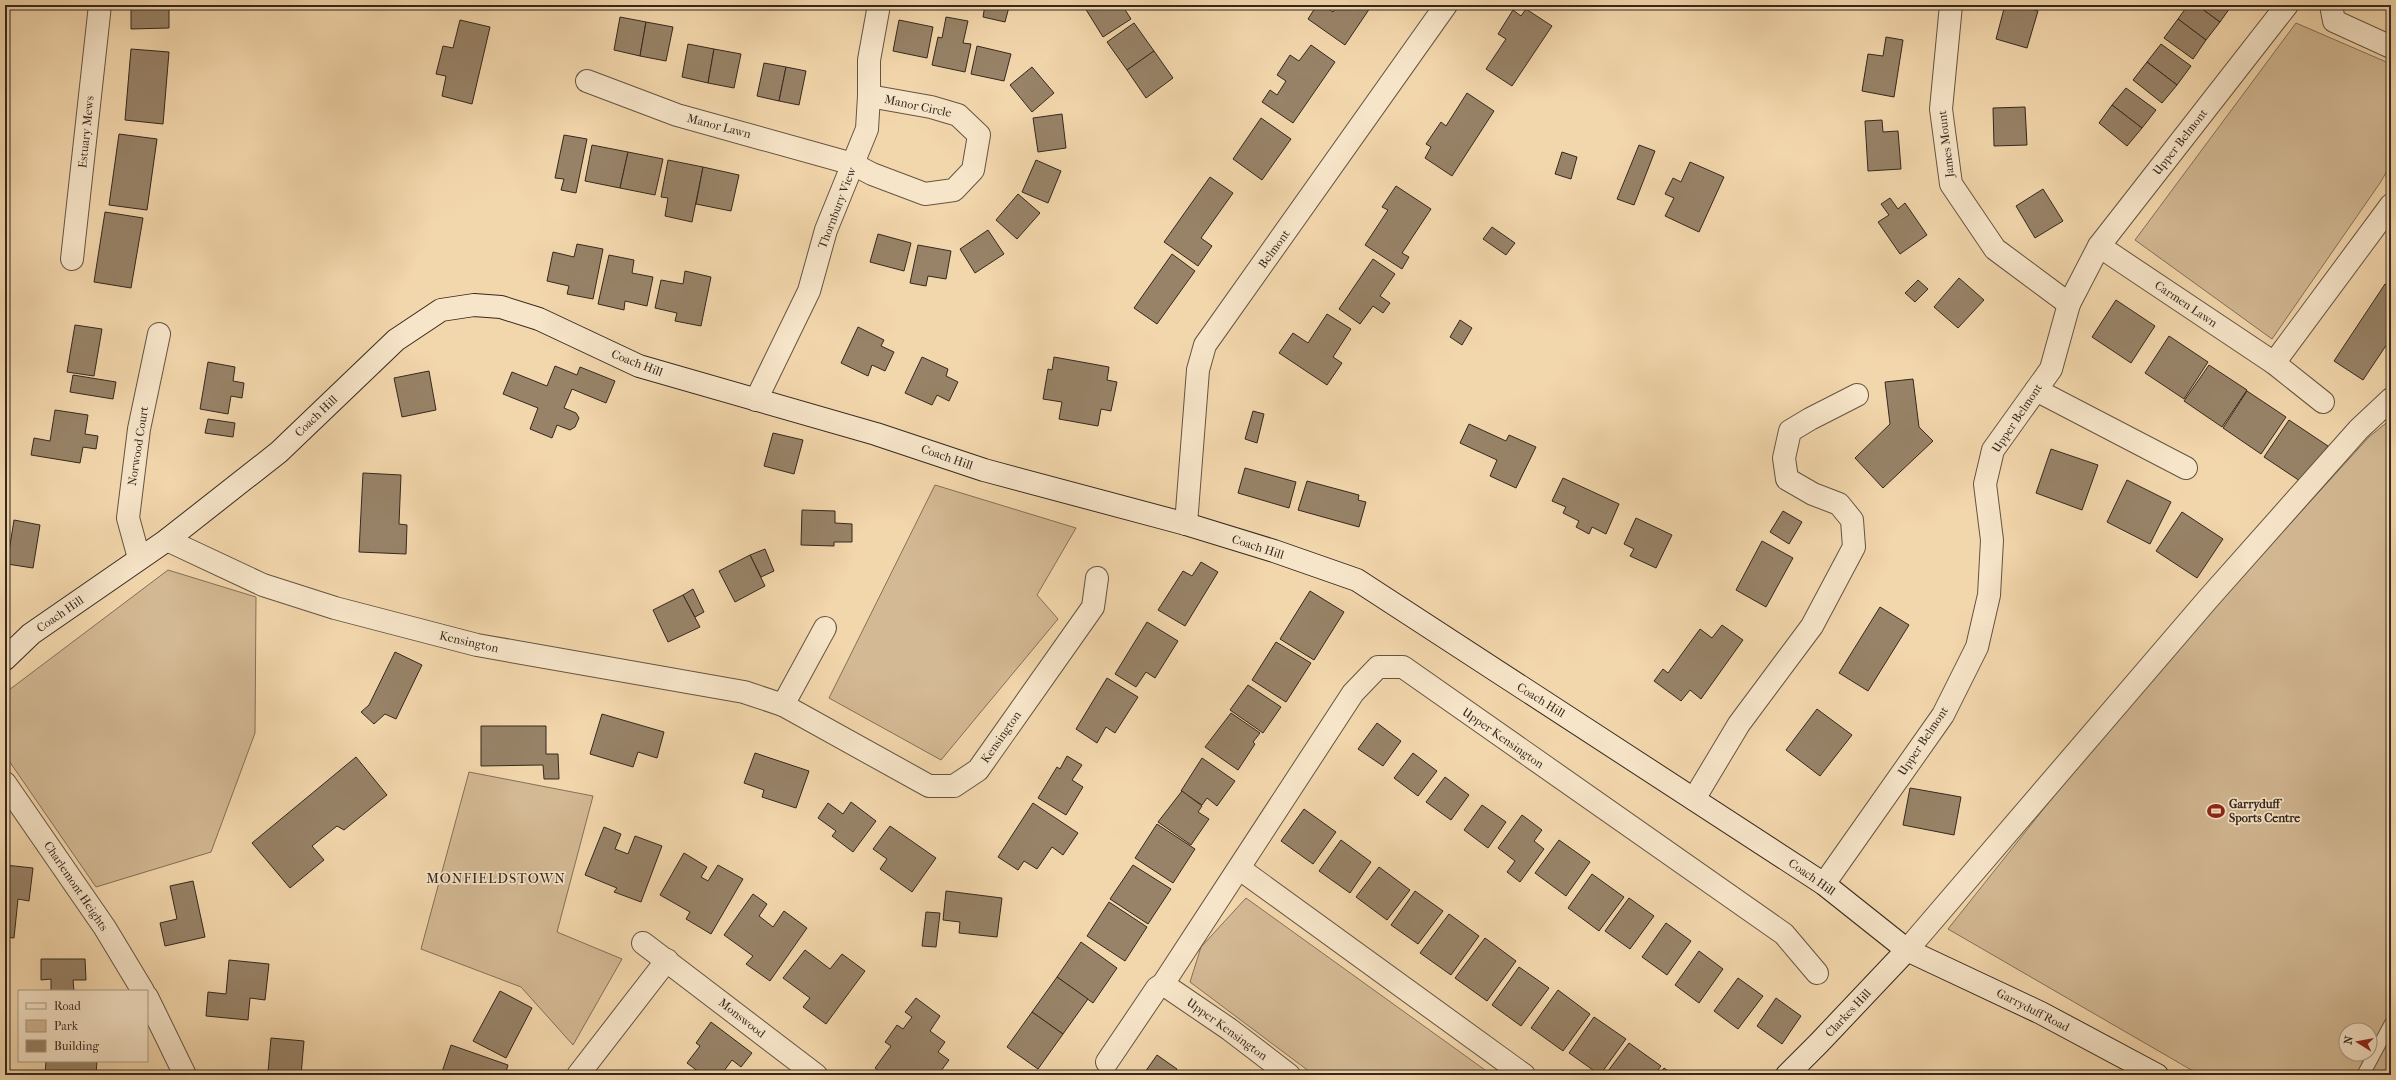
<svg xmlns="http://www.w3.org/2000/svg" width="2396" height="1080" font-family="'IM FELL French Canon',serif">
	<style>
		.green { fill: #d3b994; stroke: #847059; fill-rule: evenodd }
		.building { fill: #988368; stroke: #35281e }
		.lines { fill: none; stroke-linecap: round; stroke-linejoin: round }
		.lane-casing { stroke: #645442; stroke-width: 14 }
		.street-casing { stroke: #645442; stroke-width: 24 }
		.secondary-casing { stroke: #35281e; stroke-width: 24 }
		.lane { stroke: #f7e5c9; stroke-width: 12 }
		.street { stroke: #f7e5c9; stroke-width: 22 }
		.secondary { stroke: #f7e5c9; stroke-width: 22 }
		.labels { text-anchor: middle; dominant-baseline: central; stroke-width: 3.5; stroke-linejoin: round; paint-order: stroke }
		.street-label { font-size: 12px; fill: #35281e; stroke: #f7e5c9 }
		.poi-label { font-size: 12px; font-weight: bold; fill: #35281e; stroke: #f7e5c9; text-anchor: start }
		.quarter-label { font-size: 14px; letter-spacing: 1px; fill: #35281e; stroke: #f7e5c9 }
	</style>
	<rect width="100%" height="100%" fill="#f3d7ac"/>
	<filter id="stains"><feTurbulence type="fractalNoise" baseFrequency=".005" numOctaves="4"/><feColorMatrix values="0 0 0 0 .2 0 0 0 0 .09 0 0 0 0 .02 0 0 0 .5 -.17"/></filter>
	<radialGradient id="worn" r=".72"><stop offset=".6" stop-color="#630" stop-opacity="0"/><stop offset="1" stop-color="#630" stop-opacity=".3"/></radialGradient>
	<g class="green">
		<path d="M2296 23 2391 64V164L2380 183 2272 339 2135 240Z"/>
		<path d="M2391 419V1075H2200L1948 929 2135 694 2369 437ZM2346 1030H2370V1054H2346Z"/>
		<path d="M935 485 1076 528 1037 595 1058 619 941 760 829 698Z"/>
		<path d="M168 570 256 597 255 733 211 852 96 887 5 755V693Z"/>
		<path d="M469 772 593 796 557 932 622 959 573 1045 521 987 421 949Z"/>
		<path d="M1246 898 1492 1075H1314L1190 982 1201 947Z"/>
	</g>
	<g class="building">
		<path d="M131 5H169V28L131 29Z"/>
		<path d="M985 5 1009 7 1005 22 983 17Z"/>
		<path d="M1090 5H1122L1131 19 1103 37 1085 8Z"/>
		<path d="M1317 5H1323L1333 12 1338 5H1372L1345 45 1308 19Z"/>
		<path d="M2005 5H2016L2038 11 2027 48 1996 39Z"/>
		<path d="M2188 5H2197L2220 22 2206 40 2178 19Z"/>
		<path d="M2197 5H2232L2220 22Z"/>
		<path d="M1526 9 1552 26 1512 86 1486 69 1506 39 1498 34 1513 10 1521 16Z"/>
		<path d="M620 17 646 22 640 56 614 50Z"/>
		<path d="M946 17 968 21 963 43 971 44 965 72 932 65 938 37 942 38Z"/>
		<path d="M2178 19 2206 40 2193 59 2164 38Z"/>
		<path d="M460 20 490 27 472 104 442 96 446 76 436 74 443 46 453 48Z"/>
		<path d="M899 20 933 27 927 58 893 51Z"/>
		<path d="M646 22 673 27 666 61 640 56Z"/>
		<path d="M1134 23 1154 51 1127 70 1107 42Z"/>
		<path d="M1886 37 1903 40 1894 97 1862 91 1868 54 1883 56Z"/>
		<path d="M688 44 714 49 708 83 682 77Z"/>
		<path d="M2161 44 2191 66 2177 85 2147 62Z"/>
		<path d="M1311 45 1335 62 1293 123 1262 102 1270 90 1277 95 1286 81 1277 75 1290 55 1299 61Z"/>
		<path d="M977 46 1011 54 1004 81 971 74Z"/>
		<path d="M131 49 169 52 163 124 125 120Z"/>
		<path d="M714 49 741 54 734 88 708 83Z"/>
		<path d="M1154 51 1173 78 1146 98 1127 70Z"/>
		<path d="M2147 62 2177 85 2162 103 2133 80Z"/>
		<path d="M764 63 786 67 779 101 757 96Z"/>
		<path d="M786 67 806 71 799 105 779 101Z"/>
		<path d="M1032 67 1054 93 1032 112 1010 85Z"/>
		<path d="M2126 88 2156 110 2142 128 2112 105Z"/>
		<path d="M1467 93 1494 111 1452 176 1425 158 1431 147 1426 144 1441 122 1446 126Z"/>
		<path d="M2112 105 2142 128 2127 146 2099 123Z"/>
		<path d="M2025 107 2027 145 1994 146 1993 108Z"/>
		<path d="M1062 114 1066 148 1038 152 1033 118Z"/>
		<path d="M1261 118 1291 139 1262 180 1233 159Z"/>
		<path d="M1882 120 1883 132 1898 131 1901 169 1868 171 1865 121Z"/>
		<path d="M119 134 157 139 147 210 109 205Z"/>
		<path d="M564 135 587 139 576 193 561 190 564 179 555 178Z"/>
		<path d="M592 145 628 152 620 188 585 181Z"/>
		<path d="M1639 145 1655 151 1634 205 1617 199Z"/>
		<path d="M628 152 663 159 655 195 620 188Z"/>
		<path d="M1562 152 1577 157 1571 179 1555 174Z"/>
		<path d="M668 160 703 167 692 222 665 216 668 198 661 197Z"/>
		<path d="M1036 160 1061 171 1048 203 1022 192Z"/>
		<path d="M1690 162 1724 177 1699 232 1665 216 1674 198 1665 194 1673 178 1681 182Z"/>
		<path d="M703 167 739 175 731 211 696 204Z"/>
		<path d="M1210 177 1233 193 1201 238 1212 246 1198 266 1164 242Z"/>
		<path d="M1396 186 1431 209 1402 253 1409 257 1402 269 1365 245 1388 210 1382 207Z"/>
		<path d="M2043 189 2063 221 2035 238 2016 206Z"/>
		<path d="M1018 194 1040 213 1017 239 996 220Z"/>
		<path d="M1890 198 1898 209 1905 203 1927 235 1900 254 1878 222 1889 215 1881 204Z"/>
		<path d="M105 212 143 218 131 288 94 282Z"/>
		<path d="M1492 227 1515 243 1506 255 1483 239Z"/>
		<path d="M988 230 1004 254 975 273 960 249Z"/>
		<path d="M878 234 911 243 904 271 870 262Z"/>
		<path d="M577 244 603 249 593 299 567 294 569 286 547 281 553 252 574 257Z"/>
		<path d="M918 245 951 251 946 279 928 276 926 286 910 283Z"/>
		<path d="M1172 254 1195 271 1157 324 1134 308Z"/>
		<path d="M609 255 634 260 632 273 653 277 647 306 625 301 624 310 598 304Z"/>
		<path d="M1373 259 1395 274 1380 296 1390 303 1383 313 1373 306 1360 324 1339 309Z"/>
		<path d="M685 271 711 277 701 326 675 321 677 313 655 308 661 280 683 284Z"/>
		<path d="M1959 278 1984 300 1958 328 1934 307Z"/>
		<path d="M1918 280 1928 289 1915 302 1905 293Z"/>
		<path d="M2385 284 2391 288V338L2363 380 2334 361Z"/>
		<path d="M2116 300 2155 326 2131 363 2092 337Z"/>
		<path d="M1327 314 1351 329 1333 357 1342 363 1327 385 1279 353 1293 333 1308 343Z"/>
		<path d="M1460 320 1472 328 1462 345 1450 337Z"/>
		<path d="M75 325 102 329 94 376 67 372Z"/>
		<path d="M858 327 884 340 881 346 894 352 885 371 872 365 868 376 841 363Z"/>
		<path d="M2169 336 2208 362 2184 399 2145 373Z"/>
		<path d="M922 357 948 369 946 376 958 382 949 401 937 395 932 405 905 393Z"/>
		<path d="M1054 357 1109 367 1107 380 1117 382 1111 411 1101 409 1098 426 1059 419 1062 402 1043 399 1048 369 1052 370Z"/>
		<path d="M208 362 235 367 233 381 244 383 242 398 231 396 228 414 200 409Z"/>
		<path d="M2209 365 2247 390 2222 427 2184 401Z"/>
		<path d="M555 366 577 375 580 367 615 381 606 403 572 389 564 408 576 413 579 418 575 427 570 430 557 425 552 438 530 429 538 408 503 394 512 372 547 386Z"/>
		<path d="M429 371 436 410 402 417 394 378Z"/>
		<path d="M73 375 116 382 113 399 70 392Z"/>
		<path d="M1913 379 1919 427 1933 441 1883 488 1855 458 1890 424 1885 382Z"/>
		<path d="M2247 391 2286 417 2261 454 2223 428Z"/>
		<path d="M55 410 88 415 85 434 98 436 96 449 83 447 80 463 31 455 34 438 50 441Z"/>
		<path d="M1253 411 1264 414 1257 443 1245 439Z"/>
		<path d="M208 419 235 423 233 437 205 433Z"/>
		<path d="M2289 420 2328 446 2303 483 2264 457Z"/>
		<path d="M1469 424 1506 441 1509 435 1536 447 1516 488 1490 476 1497 460 1460 443Z"/>
		<path d="M773 433 803 440 794 474 764 466Z"/>
		<path d="M2051 449 2098 465 2082 510 2036 493Z"/>
		<path d="M1245 468 1296 482 1289 508 1238 493Z"/>
		<path d="M363 473 401 475 399 524 407 525 406 554 359 552Z"/>
		<path d="M1563 478 1619 504 1606 534 1592 527 1589 534 1576 527 1579 521 1563 513 1566 507 1552 501Z"/>
		<path d="M2127 480 2171 502 2150 544 2107 522Z"/>
		<path d="M1307 481 1359 495 1358 500 1366 502 1359 527 1298 510Z"/>
		<path d="M802 510 835 511V523L852 524V542H834V546L801 545Z"/>
		<path d="M1783 511 1802 522 1789 544 1770 532Z"/>
		<path d="M2182 512 2223 539 2197 578 2156 551Z"/>
		<path d="M1636 518 1672 535 1656 568 1630 556 1634 549 1624 544Z"/>
		<path d="M14 520 40 525 33 568 7 564Z"/>
		<path d="M1762 541 1793 558 1766 607 1736 590Z"/>
		<path d="M765 549 774 571 761 577 750 555Z"/>
		<path d="M750 555 765 586 735 602 719 571Z"/>
		<path d="M1201 562 1218 572 1185 626 1158 610 1183 571 1192 576Z"/>
		<path d="M693 589 704 612 695 617 683 595Z"/>
		<path d="M1310 591 1344 612 1314 660 1280 639Z"/>
		<path d="M683 595 700 627 668 642 653 610Z"/>
		<path d="M1880 607 1909 625 1868 691 1839 673Z"/>
		<path d="M1147 622 1178 641 1155 678 1146 672 1136 687 1115 674Z"/>
		<path d="M1722 625 1743 640 1701 699 1690 690 1681 701 1654 681 1663 669 1668 673 1700 629 1712 638Z"/>
		<path d="M1276 642 1311 663 1286 702 1252 680Z"/>
		<path d="M395 652 422 665 396 719 385 714 374 724 361 712 369 705Z"/>
		<path d="M1107 678 1138 697 1115 733 1106 727 1097 743 1076 729Z"/>
		<path d="M1248 685 1281 707 1263 733 1230 710Z"/>
		<path d="M1817 709 1852 735 1820 776 1786 750Z"/>
		<path d="M1231 713 1260 733 1253 742 1255 744 1238 770 1205 747Z"/>
		<path d="M602 714 664 732 657 758 638 752 633 767 590 754Z"/>
		<path d="M1377 723 1401 741 1383 766 1358 749Z"/>
		<path d="M481 726H546V754H558L559 779H544L543 765 481 766Z"/>
		<path d="M755 753 809 771 796 808 762 797 764 790 744 783Z"/>
		<path d="M1413 753 1437 771 1418 796 1394 778Z"/>
		<path d="M1067 756 1082 765 1072 780 1083 787 1066 815 1038 798 1057 767 1060 769Z"/>
		<path d="M356 757 387 795 344 830 337 826 312 846 324 860 290 888 252 843Z"/>
		<path d="M1202 758 1235 781 1217 806 1207 798 1202 805 1181 791Z"/>
		<path d="M1445 777 1469 795 1451 820 1426 802Z"/>
		<path d="M1910 788 1961 797 1954 835 1903 825Z"/>
		<path d="M1182 791 1202 806 1198 812 1209 819 1191 845 1158 822Z"/>
		<path d="M851 802 876 821 853 852 832 836 836 831 818 818 828 803 843 814Z"/>
		<path d="M1033 803 1078 833 1063 855 1052 847 1037 869 1024 861 1018 870 998 857Z"/>
		<path d="M1482 805 1506 822 1488 848 1464 830Z"/>
		<path d="M1304 809 1336 832 1313 864 1281 841Z"/>
		<path d="M1522 815 1542 830 1534 841 1544 849 1520 882 1507 872 1515 861 1498 848Z"/>
		<path d="M1157 824 1195 849 1173 883 1135 858Z"/>
		<path d="M890 826 936 858 912 892 880 869 887 859 873 849Z"/>
		<path d="M604 827 621 834 615 849 628 854 635 836 662 846 641 902 614 892 617 888 585 875Z"/>
		<path d="M1341 840 1371 862 1350 893 1319 871Z"/>
		<path d="M1559 840 1590 862 1566 896 1535 873Z"/>
		<path d="M684 853 707 867 701 877 708 881 718 865 743 879 711 934 686 919 690 912 660 895Z"/>
		<path d="M5 865 33 868 29 901 18 899 14 938 5 937Z"/>
		<path d="M1133 865 1171 889 1148 924 1110 899Z"/>
		<path d="M1379 867 1410 890 1387 920 1356 897Z"/>
		<path d="M1592 874 1624 897 1599 931 1568 908Z"/>
		<path d="M193 881 205 937 165 946 160 923 177 919 170 886Z"/>
		<path d="M946 891 1002 898 997 937 959 933 960 922 943 920Z"/>
		<path d="M1415 891 1443 911 1418 944 1391 925Z"/>
		<path d="M753 894 767 904 759 916 773 927 784 911 807 928 770 981 746 964 753 956 724 935Z"/>
		<path d="M1629 898 1654 916 1630 949 1605 931Z"/>
		<path d="M1109 902 1147 927 1125 961 1087 936Z"/>
		<path d="M926 912 940 913 936 947 922 946Z"/>
		<path d="M1449 914 1479 936 1451 975 1420 953Z"/>
		<path d="M1666 923 1691 941 1667 975 1642 957Z"/>
		<path d="M1485 938 1516 961 1487 1001 1455 978Z"/>
		<path d="M1081 942 1117 968 1093 1003 1057 977Z"/>
		<path d="M805 950 830 969 842 954 865 971 826 1024 803 1007 810 998 783 978Z"/>
		<path d="M1699 951 1723 969 1699 1003 1675 985Z"/>
		<path d="M41 959H85L86 980H73L74 991H51V979L41 980Z"/>
		<path d="M229 960 269 964 265 1000 250 998 248 1020 206 1016 208 992 226 994Z"/>
		<path d="M1519 967 1549 988 1521 1026 1492 1005Z"/>
		<path d="M1057 977 1088 999 1063 1034 1032 1012Z"/>
		<path d="M1738 978 1763 996 1738 1029 1714 1011Z"/>
		<path d="M1558 990 1590 1014 1563 1051 1531 1028Z"/>
		<path d="M500 991 532 1008 506 1058 473 1041Z"/>
		<path d="M916 998 940 1016 930 1031 945 1042 938 1052 949 1060 938 1075H884L875 1068 891 1046 885 1042 897 1025 903 1029 912 1017 905 1012Z"/>
		<path d="M1776 998 1801 1016 1782 1044 1757 1026Z"/>
		<path d="M1032 1012 1063 1034 1038 1069 1007 1047Z"/>
		<path d="M1594 1017 1626 1039 1600 1075 1569 1053Z"/>
		<path d="M711 1022 752 1053 741 1067 732 1060 721 1075H703L687 1063 700 1046 696 1043Z"/>
		<path d="M271 1038 304 1041 301 1075H250V1071L268 1072Z"/>
		<path d="M1629 1043 1661 1066 1654 1075H1605Z"/>
		<path d="M451 1045 508 1065 505 1075H441Z"/>
		<path d="M1157 1055 1177 1069 1173 1075H1143Z"/>
		<path d="M46 1061H97L96 1075H45Z"/>
		<path d="M1664 1068 1674 1075H1659Z"/>
	</g>
	<g class="lines">
		<g class="lane-casing">
			<path id="lane" d="M2363 1075 2391 1023"/>
		</g>
		<g class="street-casing">
			<g id="street">
				<path d="M1951 5 1941 109 1951 184 1995 249 2069 304"/>
				<path d="M2331 5 2334 21 2391 47"/>
				<path d="M587 81 677 115 853 164 872 174 925 194 954 190 973 170 979 135 958 115 931 107 869 96"/>
				<path d="M2099 246 2274 363 2323 402"/>
				<path d="M72 259 100 5"/>
				<path d="M2274 363 2391 205"/>
				<path d="M2036 390 2186 468"/>
				<path d="M756 400 809 291 826 230 867 129 869 96V60L879 5"/>
				<path d="M1186 524 1198 370 1205 345 1446 5"/>
				<path d="M167 540 263 585 335 608 477 645 744 692 783 705 929 786H954L978 770 1093 607 1097 578"/>
				<path d="M139 558 128 518 139 429 159 334"/>
				<path d="M783 705 825 628"/>
				<path d="M5 783 105 928 143 991"/>
				<path d="M1694 799 1739 724 1812 626 1854 547 1852 520 1839 504 1813 494 1787 479 1784 458 1790 431 1810 419 1857 395"/>
				<path d="M1240 869 1524 1075"/>
				<path d="M1824 884 1943 715 1977 647 1989 595 1992 540 1985 484 1993 450 2051 369 2069 304 2099 246 2287 5"/>
				<path d="M643 943 816 1075"/>
				<path d="M1907 950 2208 599 2359 429 2391 399"/>
				<path d="M1163 984 1229 1029 1289 1075"/>
				<path d="M147 997 185 1075"/>
				<path d="M1107 1062 1157 988 1163 984 1353 693 1378 667H1403L1784 934 1817 973"/>
				<path d="M578 1075 667 960"/>
			</g>
		</g>
		<g class="secondary-casing">
			<g id="secondary">
				<path d="M5 659 31 634 167 540 279 452 396 340 441 310 474 305 501 307 539 319 639 366 876 434 984 470 1186 524 1274 551 1357 580 1824 884 1907 950 2041 1013 2157 1075"/>
				<path d="M1787 1075 1819 1043 1907 950"/>
			</g>
		</g>
		<use href="#lane" class="lane"/>
		<use href="#street" class="street"/>
		<use href="#secondary" class="secondary"/>
	</g>
	<defs>
		<g id="stadium-bare" transform="scale(1.38)"><path d="M0-5a6.5 5 0 1 0 0 10a6.5 5 0 1 0 0-10ZM-3.5-1.8h7v3.6h-7Z" fill="#8f2418" stroke="#f7e5c9" stroke-width="2.5" paint-order="stroke"/></g>
	</defs>
	<g fill-rule="evenodd">
		<use href="#stadium-bare" x="2216" y="811"/>
	</g>
	<g class="labels">
		<g class="street-label">
			<text transform="translate(918 106) rotate(12)">Manor Circle</text>
			<text transform="translate(719 126) rotate(15)">Manor Lawn</text>
			<text transform="translate(86 132) rotate(-84)">Estuary Mews</text>
			<text transform="translate(2180 142) rotate(-52)">Upper Belmont</text>
			<text transform="translate(1946 144) rotate(-97)">James Mount</text>
			<text transform="translate(837 208) rotate(-69)">Thornbury View</text>
			<text transform="translate(1274 249) rotate(-54)">Belmont</text>
			<text transform="translate(2186 304) rotate(34)">Carmen Lawn</text>
			<text transform="translate(637 363) rotate(21)">Coach Hill</text>
			<text transform="translate(316 416) rotate(-44)">Coach Hill</text>
			<text transform="translate(2017 418) rotate(-56)">Upper Belmont</text>
			<text transform="translate(138 446) rotate(-81)">Norwood Court</text>
			<text transform="translate(947 457) rotate(19)">Coach Hill</text>
			<text transform="translate(1258 547) rotate(18)">Coach Hill</text>
			<text transform="translate(60 614) rotate(-35)">Coach Hill</text>
			<text transform="translate(469 642) rotate(13)">Kensington</text>
			<text transform="translate(1541 700) rotate(32)">Coach Hill</text>
			<text transform="translate(1001 737) rotate(-55)">Kensington</text>
			<text transform="translate(1503 738) rotate(35)">Upper Kensington</text>
			<text transform="translate(1923 741) rotate(-56)">Upper Belmont</text>
			<text transform="translate(1812 877) rotate(35)">Coach Hill</text>
			<text transform="translate(76 886) rotate(56)">Charlemont Heights</text>
			<text transform="translate(2033 1010) rotate(27)">Garryduff Road</text>
			<text transform="translate(1848 1013) rotate(-47)">Clarkes Hill</text>
			<text transform="translate(742 1018) rotate(38)">Monswood</text>
			<text transform="translate(1227 1029) rotate(36)">Upper Kensington</text>
		</g>
		<g class="poi-label">
			<text x="2229" y="804">Garryduff<tspan x="2229" dy="14">Sports Centre</tspan></text>
		</g>
		<g class="quarter-label">
			<text x="496" y="878">MONFIELDSTOWN</text>
		</g>
	</g>
	<rect width="2396" height="1080" fill="none" stroke="#f3d7ac" stroke-width="20"/>
	<rect x="6" y="6" width="2384" height="1068" fill="none" stroke="#35281e" stroke-width="2"/>
	<rect x="10" y="10" width="2376" height="1060" fill="none" stroke="#35281e"/>
	<rect x="18" y="990" width="130" height="72" fill="#f7e5c9" stroke="#a99985"/>
	<rect x="26" y="1003" width="20" height="6" fill="#f7e5c9" stroke="#a99985"/>
	<text x="54" y="1010" font-size="12" fill="#35281e">Road</text>
	<rect x="26" y="1020" width="20" height="12" fill="#d3b994" stroke="#a99985"/>
	<text x="54" y="1030" font-size="12" fill="#35281e">Park</text>
	<rect x="26" y="1040" width="20" height="12" fill="#988368" stroke="#a99985"/>
	<text x="54" y="1050" font-size="12" fill="#35281e">Building</text>
	<g transform="translate(2358 1042) rotate(281)"><circle r="19" fill="#f7e5c9" stroke="#a99985"/>
	<path d="M0-3L7 15L0 10L-7 15Z" fill="#8f2418"/>
	<text y="-6" font-size="11" font-weight="bold" text-anchor="middle" fill="#35281e">N</text>
	</g>
	<rect width="100%" height="100%" filter="url(#stains)"/>
	<rect width="100%" height="100%" fill="url(#worn)"/>
</svg>
